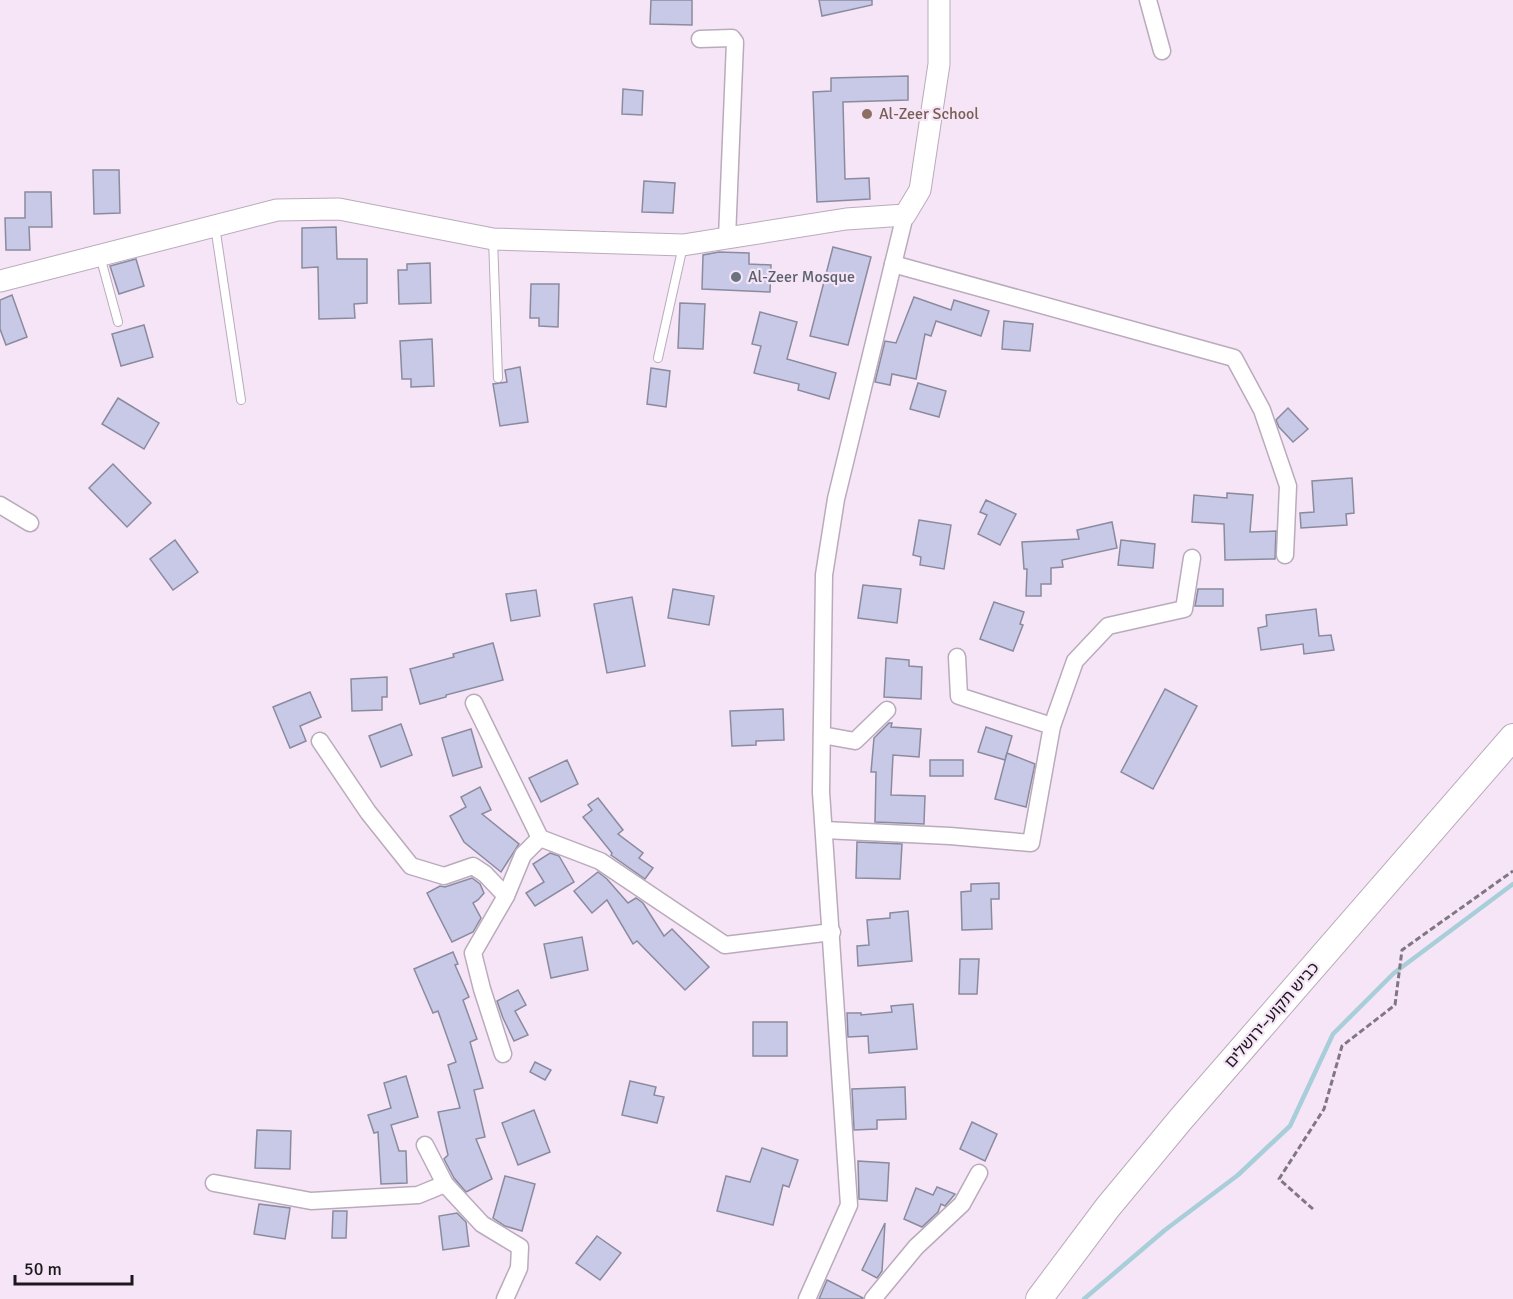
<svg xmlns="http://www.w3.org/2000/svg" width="1513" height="1299" font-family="Signika,'Noto Sans Hebrew',sans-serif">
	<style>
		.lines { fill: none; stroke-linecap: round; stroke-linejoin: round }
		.stream { stroke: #a8ced9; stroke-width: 4.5 }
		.building { fill: #c8c8e7; stroke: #8b8b9f; stroke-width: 1.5 }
		.service-casing { stroke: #baabbc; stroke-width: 10 }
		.minor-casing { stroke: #baabbc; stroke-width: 19 }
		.tertiary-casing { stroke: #baabbc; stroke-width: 23 }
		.primary-casing { stroke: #baabbc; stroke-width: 28 }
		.path { stroke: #817782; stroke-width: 3; stroke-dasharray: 6 3; stroke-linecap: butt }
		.service { stroke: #fff; stroke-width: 8 }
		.minor { stroke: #fff; stroke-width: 16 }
		.tertiary { stroke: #fff; stroke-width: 21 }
		.primary { stroke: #fff; stroke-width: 26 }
		.education-dot { fill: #8d6e63; stroke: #f5e5f6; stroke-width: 2 }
		.worship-dot { fill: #6b7280; stroke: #f5e5f6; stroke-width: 2 }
		.labels { text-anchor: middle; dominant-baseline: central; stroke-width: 4.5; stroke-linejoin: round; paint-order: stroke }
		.education-label { font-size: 16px; fill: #785e54; stroke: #f5e5f6; text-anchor: start }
		.worship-label { font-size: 16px; fill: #5b616d; stroke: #f5e5f6; text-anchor: start }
		.street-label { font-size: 16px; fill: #1d181e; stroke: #f5e5f6 }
	</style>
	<rect width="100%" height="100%" fill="#f5e5f6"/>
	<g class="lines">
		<path class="stream" d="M1084 1299 1165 1230 1238 1175 1290 1126 1333 1034 1394 973 1513 884"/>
	</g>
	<g class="building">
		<path d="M651 0H692V25L650 24Z"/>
		<path d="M819 0H872V5L822 16Z"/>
		<path d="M908 76V100L843 102 845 179 869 178 870 199 817 202 813 92 831 91V78Z"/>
		<path d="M623 89 643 91 642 115 622 114Z"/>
		<path d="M93 170H119L120 213 94 214Z"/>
		<path d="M644 181 675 183 673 213 642 212Z"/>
		<path d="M25 192H51L52 227H29L30 250H6L5 218H25Z"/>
		<path d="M336 227 337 259H367V303L354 304 355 318 319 319 318 267 302 268V228Z"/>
		<path d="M833 247 871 257 848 345 810 336Z"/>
		<path d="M719 252 749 253V264L771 265 770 292 702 289 703 255Z"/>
		<path d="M136 259 144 286 119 294 110 266Z"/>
		<path d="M430 263 431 303 399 304 398 270H407V264Z"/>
		<path d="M531 284H559L558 327 539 326V318H530Z"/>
		<path d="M12 295 27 337 6 345 0 329V300Z"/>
		<path d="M914 297 951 310 954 300 989 311 981 336 936 321 931 336 925 334 916 379 892 374 890 385 875 382 885 341 896 343Z"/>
		<path d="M680 303 705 304 703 349 678 348Z"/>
		<path d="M760 312 797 322 787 359 836 373 829 399 798 390 799 384 754 373 761 346 752 344Z"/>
		<path d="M1004 321 1033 324 1030 351 1002 349Z"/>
		<path d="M144 325 153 357 121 366 112 334Z"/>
		<path d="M432 339 434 386 411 387V379H402L400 341Z"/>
		<path d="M520 367 528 422 500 426 493 384 507 382 505 370Z"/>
		<path d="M651 368 670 371 666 407 647 404Z"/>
		<path d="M918 383 946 391 939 417 910 409Z"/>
		<path d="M118 398 159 423 144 449 102 424Z"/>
		<path d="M1288 408 1308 429 1293 442 1279 427 1276 420Z"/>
		<path d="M113 464 151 503 127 527 89 488Z"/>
		<path d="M1352 478 1354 513 1346 514 1347 525 1301 528 1300 513 1314 512 1312 481Z"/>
		<path d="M1227 493 1253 495 1250 532 1276 531 1275 559 1225 560 1224 524 1192 522 1194 495 1227 498Z"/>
		<path d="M986 500 1016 514 1000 545 978 534 987 515 980 512Z"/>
		<path d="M919 520 951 525 944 569 920 565 921 557 913 555Z"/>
		<path d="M1112 522 1117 548 1062 560 1063 567 1051 568V584H1041V596H1026L1027 569H1024L1022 542 1079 539 1077 530Z"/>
		<path d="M175 540 198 572 173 590 150 559Z"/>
		<path d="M1121 540 1155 544 1153 568 1118 565Z"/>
		<path d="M863 585 901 589 897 623 858 618Z"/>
		<path d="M673 589 714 596 709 625 668 618Z"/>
		<path d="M1198 589H1223V606H1195Z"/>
		<path d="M536 590 540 616 511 621 506 594Z"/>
		<path d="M632 597 645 666 607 673 594 604Z"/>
		<path d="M994 602 1024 612 1020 624 1023 625 1013 651 980 639Z"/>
		<path d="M1316 609 1319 636 1331 635 1334 650 1304 654 1303 644 1261 650 1258 628 1267 626 1266 615Z"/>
		<path d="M493 643 503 680 446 695V697L420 704 410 669 454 657 453 654Z"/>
		<path d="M886 658 909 660V666L922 667 921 699 884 697Z"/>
		<path d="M387 677V697H382V710L352 711 351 679Z"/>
		<path d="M1165 689 1197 706 1153 789 1121 772Z"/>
		<path d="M310 692 321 717 300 726 306 741 290 748 273 707Z"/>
		<path d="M783 709 784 740 756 741V745L732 746 730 711Z"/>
		<path d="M889 723H892L891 727 921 729 919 757 893 755 891 795 925 796 924 824 875 822 876 772H871L874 738Z"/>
		<path d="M401 724 412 755 381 767 369 736Z"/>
		<path d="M986 727 1012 736 1005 760 978 752Z"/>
		<path d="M471 729 482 767 453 776 442 738Z"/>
		<path d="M1007 753 1035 764 1026 807 995 799Z"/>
		<path d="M567 760 578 784 541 802 529 778Z"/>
		<rect x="930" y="760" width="33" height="16"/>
		<path d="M480 787 491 810 482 814 519 844 501 872 464 842 450 816 466 807 461 797Z"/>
		<path d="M598 798 623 830 618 834 643 853 639 858 653 868 645 879 611 855 612 853 583 817 592 810 588 805Z"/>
		<path d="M857 842 902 844 900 879 856 878Z"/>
		<path d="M550 853 559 856 574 882 535 906 526 893 544 882 533 864Z"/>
		<path d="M598 872 607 879 628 903 636 898 643 903 664 936 672 929 709 967 685 990 637 941 633 944 607 900 592 913 574 891Z"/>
		<path d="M472 878 480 884 484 893 478 900 473 903 481 918 473 932 452 942 427 893 440 886 445 887Z"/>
		<path d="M999 883V899H991L992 929 962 930 961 892 971 891V884Z"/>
		<path d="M908 911 912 961 858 966 857 946 869 945 867 920 890 918V913Z"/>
		<path d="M582 937 588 970 551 978 544 944Z"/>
		<path d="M453 952 458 964 455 965 469 997 463 1000 477 1039 470 1042 483 1088 474 1090 485 1137 476 1139 492 1179 466 1192 454 1178 444 1159 448 1155 438 1112 460 1108 448 1065 456 1062 438 1011 433 1013 414 969Z"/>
		<path d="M960 959H979L977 994H959Z"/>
		<path d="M518 990 526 1005 515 1011 528 1035 514 1041 503 1018 497 1001Z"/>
		<path d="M913 1004 917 1049 869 1053 868 1036 848 1037 847 1013H861V1015L892 1012 891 1006Z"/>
		<rect x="753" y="1022" width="34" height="34"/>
		<path d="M535 1062 551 1070 545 1080 530 1072Z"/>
		<path d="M406 1076 418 1117 391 1125 399 1151H406L407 1183 381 1184 378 1132 374 1133 368 1115 391 1108 384 1083Z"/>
		<path d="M630 1081 656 1087 654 1095 664 1097 657 1123 622 1115Z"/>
		<path d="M905 1087 906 1119 877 1120V1129L854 1130 852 1089Z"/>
		<path d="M534 1110 550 1152 518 1165 502 1123Z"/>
		<path d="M972 1122 997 1134 985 1161 960 1149Z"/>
		<path d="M257 1130 291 1131 290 1169 255 1168Z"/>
		<path d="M762 1148 798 1160 789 1187 783 1185 773 1225 717 1211 726 1176 750 1182Z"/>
		<path d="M858 1161 889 1163 887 1201 859 1199Z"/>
		<path d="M505 1176 535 1184 522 1231 505 1226 493 1218Z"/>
		<path d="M937 1187 955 1194 945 1206 941 1204 938 1212 922 1227 904 1219 916 1188 933 1195Z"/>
		<path d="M259 1204 290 1208 285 1239 254 1234Z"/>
		<path d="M333 1211H347L346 1238H332Z"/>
		<path d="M457 1213 466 1222 469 1246 443 1250 439 1216Z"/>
		<path d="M885 1223 882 1271 877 1278 862 1270Z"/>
		<path d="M597 1236 621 1253 600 1280 576 1263Z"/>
		<path d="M827 1280 863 1298V1299H819Z"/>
	</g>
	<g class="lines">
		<g class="service-casing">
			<g id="service">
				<path d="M215 226 241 400"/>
				<path d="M493 239 498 378"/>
				<path d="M100 256 118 322"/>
				<path d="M658 358 683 246"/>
			</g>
		</g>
		<g class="minor-casing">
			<g id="minor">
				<path d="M1148 0 1162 51"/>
				<path d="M700 39 732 38 735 42 727 238"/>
				<path d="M893 264 1234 358 1262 410 1288 486 1285 555"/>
				<path d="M0 505 30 523"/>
				<path d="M957 657 959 696 1052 726"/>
				<path d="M474 703 540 838 600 861 725 945 832 932"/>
				<path d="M822 735 855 741 887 710"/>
				<path d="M320 741 368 812 411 866 444 876 473 866 485 874 506 896"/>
				<path d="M824 830 950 836 1031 843 1052 726 1075 661 1108 626 1184 609 1192 558"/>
				<path d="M503 1054 482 989 473 953 506 896 523 855 540 838"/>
				<path d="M425 1145 445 1184 482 1224 520 1247 519 1268 505 1299"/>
				<path d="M214 1183 311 1201 418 1195 445 1184"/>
				<path d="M807 1299 849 1205 821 792 824 575 836 499 905 215"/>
				<path d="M873 1299 916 1247 962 1204 979 1173"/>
			</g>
		</g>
		<g class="tertiary-casing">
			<path id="tertiary" d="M0 281 277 210 339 209 493 239 683 245 846 219 905 215 920 190 939 64V0"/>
		</g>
		<g class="primary-casing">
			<path id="primary" d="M1039 1299 1108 1207 1181 1119 1513 737"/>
		</g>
		<path class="path" d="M1313 1209 1279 1179 1324 1109 1342 1046 1395 1005 1402 950 1513 871"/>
		<use href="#service" class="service"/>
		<use href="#minor" class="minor"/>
		<use href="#tertiary" class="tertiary"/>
		<use href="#primary" class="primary"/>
	</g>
	<circle class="education-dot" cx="867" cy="114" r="6"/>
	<circle class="worship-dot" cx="736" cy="277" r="6"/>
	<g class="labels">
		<g class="education-label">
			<text x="879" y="114">Al-Zeer School</text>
		</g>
		<g class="worship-label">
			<text x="748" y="277">Al-Zeer Mosque</text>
		</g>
		<g class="street-label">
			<text transform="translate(1272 1015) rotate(-49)">כביש תקוע–ירושלים</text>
		</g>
	</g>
	<path d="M15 1275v9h117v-9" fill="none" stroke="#1d181e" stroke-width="3"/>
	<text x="24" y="1275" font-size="18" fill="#1d181e" stroke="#f5e5f6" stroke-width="4.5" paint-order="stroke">50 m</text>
</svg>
